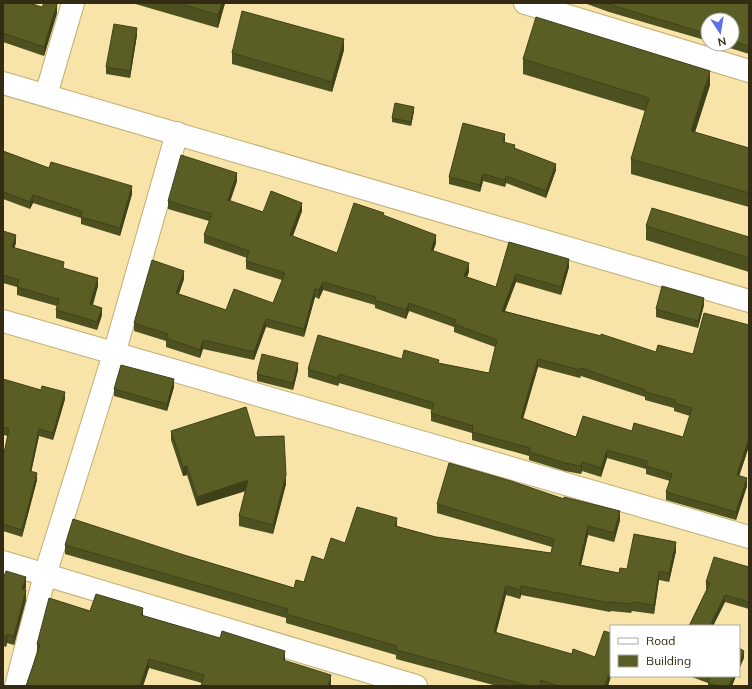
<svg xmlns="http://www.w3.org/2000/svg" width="752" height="689" font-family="Mulish,sans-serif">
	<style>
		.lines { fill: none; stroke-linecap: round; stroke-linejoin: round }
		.minor-casing { stroke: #c1ae74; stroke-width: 24 }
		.minor { stroke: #fff; stroke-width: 22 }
		.wall { fill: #4d511f; fill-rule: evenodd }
		.shaded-wall { fill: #3f4219 }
		.building { fill: #5a5e24; stroke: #3f4219; fill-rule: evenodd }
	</style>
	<rect width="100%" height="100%" fill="#f8e4a9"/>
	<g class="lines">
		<g class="minor-casing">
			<g id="minor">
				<path d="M525 3 749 71"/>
				<path d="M3 83 749 301"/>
				<path d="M46 95 73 3"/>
				<path d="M3 321 749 537"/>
				<path d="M3 562 416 686"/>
				<path d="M16 686 45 575 114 354 177 133"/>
			</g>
		</g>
		<use href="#minor" class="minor"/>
	</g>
	<g class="wall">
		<path d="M3 3 57 13 44 56 3 42Z"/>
		<path d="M132 3H225L218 28Z"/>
		<path d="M584 3H749V54L717 44H732V20H708V41L609 12Z"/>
		<path d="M137 35 130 78 106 74V67Z"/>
		<path d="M344 50 332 92 232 64V53Z"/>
		<path d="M523 59 710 85 695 132 749 148V207L631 174V159L645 111 523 74Z"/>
		<path d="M414 111 411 126 392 122V118Z"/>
		<path d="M505 141V143L556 170 546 198 506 183 505 187 483 181 480 192 449 184V177Z"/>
		<path d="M3 151 49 168 132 194 120 236 81 224V218L33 203 30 209 3 199Z"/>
		<path d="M237 181 230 201 263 212 302 211 293 236 337 253 384 216 436 243 433 251 469 272 467 277 496 287 509 242 569 267 561 295 516 282 505 311 656 352 693 354 749 325V446L739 476 747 486 736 520 666 500V492L670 481 646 474V469L607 458 601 477 582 471 581 474 565 471 529 460V456L472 440V433L431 421V413L432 410 339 383 338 386 308 377V369L402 359 439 363 489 373 495 347 454 332V327L409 311 406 319 375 308V305L323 290 319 299 315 297 304 337 266 327 254 360 203 349 200 358 166 347V341L134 331V323L184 279 179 294 226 310 273 303 282 280 246 269V261L247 258 204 243V235L209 221 168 209V201ZM538 367 580 378 581 376 645 397V400L674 408V411L690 416 683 437 632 431 576 437 523 418Z"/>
		<path d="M646 226 749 237V272L646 240Z"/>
		<path d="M3 231 16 243 14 248 64 269 98 286 93 305 102 315 97 330 56 318V310L57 306 17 295V287L3 283Z"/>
		<path d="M704 305 698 328 656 317V309Z"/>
		<path d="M298 370 293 390 257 381V374Z"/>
		<path d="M3 379 65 399 53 440 39 436 31 471 37 480 22 537 3 531V458L8 436 3 435Z"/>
		<path d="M174 387 167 411 114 396V389Z"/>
		<path d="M171 431 255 437 286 484 273 534 239 526V516L246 491 197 506 187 475 183 476 171 440Z"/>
		<path d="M437 504 620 520 614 542 588 535 581 565 619 573 676 551 669 582 659 580 654 614 632 611 631 613 611 611 610 612 521 595 520 599 506 595 496 632 611 676 608 686H497L396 659V655L286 623V618L65 554V545L184 555 294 588 304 582 324 560 345 543 397 526 436 537 551 553 552 547 437 513Z"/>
		<path d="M749 567V609L725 602 713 626H689L707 589H706V582Z"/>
		<path d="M3 579 26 587 25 590 26 600 14 645 7 643 6 647 3 646Z"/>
		<path d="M90 611 143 616 285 661 331 684 202 683 149 668 143 686H26L37 653V644Z"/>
		<path d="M749 641V656H748V645Z"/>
		<path d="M689 676H736L732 686H708V683Z"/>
	</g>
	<g class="shaded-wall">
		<path d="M222 3H225L218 28V15Z"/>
		<path d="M57 4V13L44 56V47Z"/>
		<path d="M137 28V35L130 78V71Z"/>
		<path d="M344 39V50L332 92V82Z"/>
		<path d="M710 71V85L691 145V131Z"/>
		<path d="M414 107V111L411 126V122Z"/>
		<path d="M505 134V141L503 149V142Z"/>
		<path d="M556 164V170L546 198V191Z"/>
		<path d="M237 173V181L228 208V200Z"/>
		<path d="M483 174V181L480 192V185Z"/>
		<path d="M506 176V183L505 187V180Z"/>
		<path d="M132 186V194L120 236V228Z"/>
		<path d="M33 195V203L30 209V202Z"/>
		<path d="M302 203V211L290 243V235Z"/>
		<path d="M16 235V243L12 255V247Z"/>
		<path d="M436 235V243L431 258V250Z"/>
		<path d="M569 259V267L561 295V287Z"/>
		<path d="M469 263V272L464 284V276Z"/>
		<path d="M184 271V279L176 301V293Z"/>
		<path d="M516 274V282L502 319V311Z"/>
		<path d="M98 278V286L90 312V304Z"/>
		<path d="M323 282V290L319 299V290Z"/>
		<path d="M315 289V297L304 337V329Z"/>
		<path d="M704 298V305L698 328V321Z"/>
		<path d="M409 303V311L406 319V310Z"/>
		<path d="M102 308V315L97 330V322Z"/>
		<path d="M266 319V327L254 360V352Z"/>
		<path d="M203 340V349L200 358V350Z"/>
		<path d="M538 359V367L521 426V418Z"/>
		<path d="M298 363V370L293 390V383Z"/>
		<path d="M339 374V383L338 386V378Z"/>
		<path d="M174 379V387L167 411V404Z"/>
		<path d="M65 392V399L53 440V433Z"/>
		<path d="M39 429V436L30 478V471Z"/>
		<path d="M749 438V446L737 483V475Z"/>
		<path d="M607 450V458L601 477V468Z"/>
		<path d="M582 462V471L581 474V466Z"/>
		<path d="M187 466V475L183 476V467Z"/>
		<path d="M37 473V480L22 537V530Z"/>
		<path d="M286 475V484L273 534V525Z"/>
		<path d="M747 478V486L736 520V512Z"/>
		<path d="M248 480V490L197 506V497Z"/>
		<path d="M620 511V520L614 542V533Z"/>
		<path d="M397 518V527L395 526Z"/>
		<path d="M588 526V535L579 574V565Z"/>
		<path d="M676 542V551L669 582V573Z"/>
		<path d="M659 571V580L654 614V605Z"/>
		<path d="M26 577V587L22 599V589Z"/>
		<path d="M506 586V595L494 641V632Z"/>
		<path d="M521 586V595L520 599V590Z"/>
		<path d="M26 590V600L14 645V636Z"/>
		<path d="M725 595V602L713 626H710Z"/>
		<path d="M143 608V617L141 615Z"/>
		<path d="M7 634V643L6 647V637Z"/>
		<path d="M285 651V660L283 669V660Z"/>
		<path d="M744 651V658L739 670V663Z"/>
		<path d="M149 659V668L143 686H140Z"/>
		<path d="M611 668V676L608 686H605Z"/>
		<path d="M331 675V686H328Z"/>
		<path d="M733 676H736L732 686H729Z"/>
	</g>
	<g class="building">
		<path d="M3 3H29L42 7 44 3H54L57 4 44 47 3 33Z"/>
		<path d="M177 3H222L218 15Z"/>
		<path d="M605 3H749V46L732 41V20H708V34Z"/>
		<path d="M242 11 344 39 332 82 232 53Z"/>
		<path d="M536 17 710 71 691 131 749 148V193L631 159 649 98 523 59Z"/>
		<path d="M114 24 137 28 130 71 106 67Z"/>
		<path d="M395 103 414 107 411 122 392 118Z"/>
		<path d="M463 123 505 134 503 142 515 145 514 148 556 164 546 191 506 176 505 180 483 174 480 185 449 177Z"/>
		<path d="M3 151 49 168 51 162 132 186 120 228 81 217 82 211 33 195 30 202 3 192Z"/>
		<path d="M181 155 237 173 228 200 263 212 271 191 302 203 290 235 337 253 354 203 384 213 383 215 436 235 431 250 469 263 464 276 496 287 509 242 569 259 561 287 516 274 502 311 601 336V334L656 352 658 345 693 354 704 313 749 325V438L737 475 747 478 736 512 666 492 672 474 646 466 647 461 607 450 601 468 582 462 581 466 565 463 529 452 530 448 472 432 473 426 431 413 434 403 339 374 338 378 308 369 318 335 402 359 404 350 439 360 438 363 489 373 497 340 454 324 456 320 409 303 406 310 375 300 376 297 323 282 319 290 315 289 304 329 266 319 254 352 203 340 200 350 166 338 168 334 134 323 152 260 184 271 176 293 226 310 234 289 273 303 285 273 246 261 249 251 204 235 212 214 168 201ZM538 359 580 370 581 368 645 390V392L675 400 674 403 692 408 683 437 634 423 632 431 583 416 576 437 521 418Z"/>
		<path d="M652 208 749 237V258L646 226Z"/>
		<path d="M3 231 16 235 12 247 64 262 63 268 98 278 90 304 102 308 97 322 56 310 59 299 17 287 19 280 3 275Z"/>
		<path d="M662 286 704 298 698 321 656 309Z"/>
		<path d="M262 354 298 363 293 383 257 374Z"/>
		<path d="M121 365 174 379 167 404 114 389Z"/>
		<path d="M3 379 41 390 42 386 65 392 53 433 39 429 30 471 37 473 22 530 3 524V458L9 429 3 427Z"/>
		<path d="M246 407 255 437 284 436 286 475 273 525 239 516 248 480 197 497 187 466 183 467 171 431Z"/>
		<path d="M449 463 511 481 564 499V497L620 511 614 533 588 526 579 565 619 573 620 568 627 569 634 534 676 542 669 573 659 571 654 605 632 602 631 604 611 602 610 603 521 586 520 590 506 586 494 632 572 654 573 649 595 657 604 631 611 633V668L605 686H559L541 680 540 686H530L396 650 397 646 286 614 288 609 65 545 73 519 184 555 294 588 296 580 304 582 312 556 324 560 331 538 345 543 357 507 397 518 395 526 436 537 551 553 554 539 437 504Z"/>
		<path d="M714 557 749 567V602L725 595 710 626H689L710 583 706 582Z"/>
		<path d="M6 571 26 577 22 589 26 590 14 636 7 634 6 637 3 636V579Z"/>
		<path d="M96 594 143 608 141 615 220 638 222 631 285 651 283 660 331 675 328 686H201L204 675 149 659 140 686H26L40 645 37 644 49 598 90 611Z"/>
		<path d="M739 648 744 651 739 663Z"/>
		<path d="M710 676H733L729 686H716L708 682 711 676Z"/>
	</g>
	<rect width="752" height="689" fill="none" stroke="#332b13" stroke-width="8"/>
	<rect x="610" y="625" width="130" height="52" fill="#ffffff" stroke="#adaaa1"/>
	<rect x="618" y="638" width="20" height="6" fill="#ffffff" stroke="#adaaa1"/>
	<text x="646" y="645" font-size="12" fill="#332b13">Road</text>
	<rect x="618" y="655" width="20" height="12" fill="#5a5e24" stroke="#adaaa1"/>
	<text x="646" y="665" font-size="12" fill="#332b13">Building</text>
	<g transform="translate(720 32) rotate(168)"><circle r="19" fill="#ffffff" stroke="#adaaa1"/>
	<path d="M0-3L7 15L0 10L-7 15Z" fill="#5b70e6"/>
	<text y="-6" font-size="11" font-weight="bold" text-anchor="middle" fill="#332b13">N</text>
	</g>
</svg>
